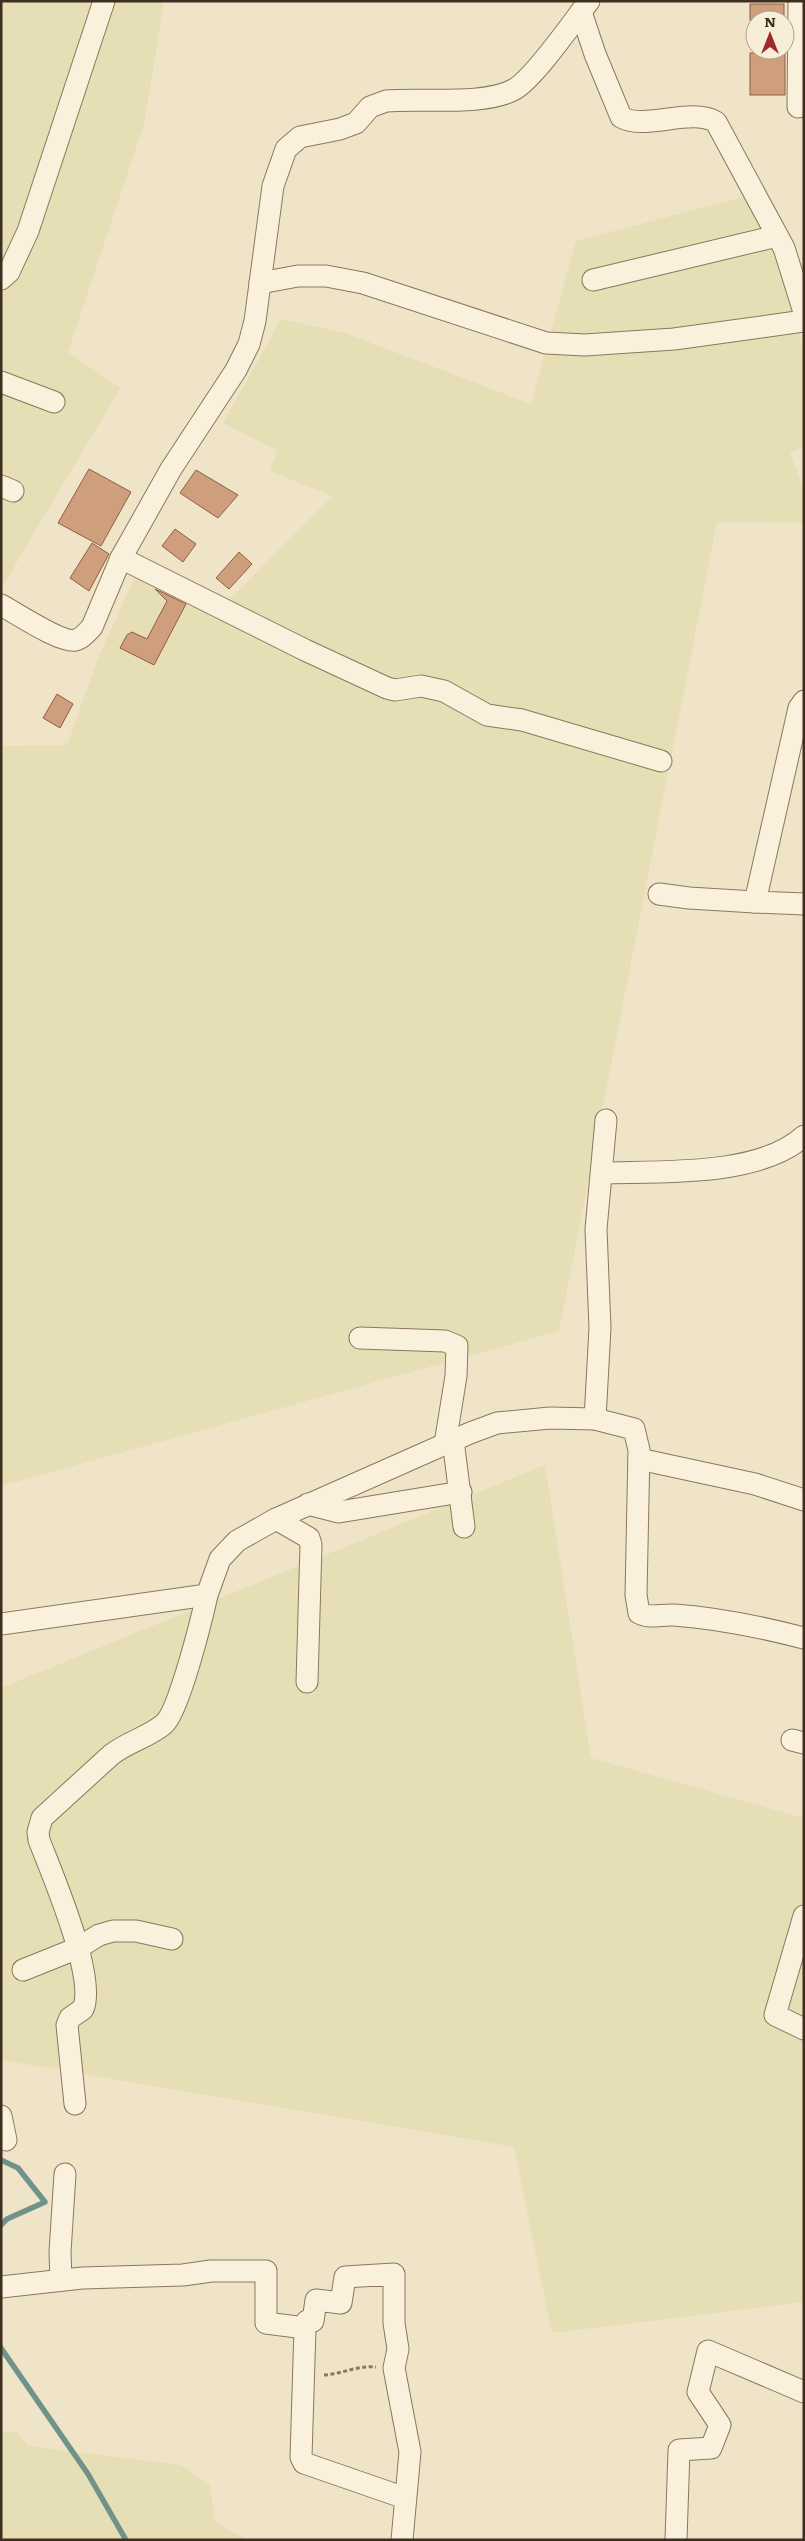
<svg xmlns="http://www.w3.org/2000/svg" width="805" height="2541" font-family="Literata,serif">
	<style>
		.farmland { fill: #e6deb5 }
		.lines { fill: none; stroke-linecap: round; stroke-linejoin: round }
		.stream { stroke: #6f938a; stroke-width: 5.5 }
		.building { fill: #cf9f7d; stroke: #8d5f41 }
		.street-casing { stroke: #8d765c; stroke-width: 23 }
		.path { stroke: #8d765c; stroke-width: 3; stroke-dasharray: 4 2.5; stroke-linecap: butt }
		.street { stroke: #faf1dc; stroke-width: 21 }
	</style>
	<rect width="100%" height="100%" fill="#f0e4c8"/>
	<g class="farmland">
		<path d="M1 1H164L144 125 68 352 120 388 1 589Z"/>
		<path d="M743 197 770 227 788 265 804 360V447L790 453 804 491V523L717 522 559 1331 1 1486V746L67 745 99 656 139 568 212 617 332 496 270 471 277 450 223 423 281 319 345 333 531 404 576 241Z"/>
		<path d="M545 1465 591 1758 804 1818V2302L552 2333 514 2147 1 2060V1688Z"/>
		<path d="M17 2431 28 2446 181 2465 210 2485 215 2522 248 2540H1V2433Z"/>
	</g>
	<g class="lines">
		<g class="stream">
			<path d="M1 2160 18 2168 45 2202 7 2219 1 2225"/>
			<path d="M1 2348 88 2474 126 2540"/>
		</g>
	</g>
	<g class="building">
		<rect x="750" y="4" width="34" height="16"/>
		<rect x="750" y="53" width="35" height="42"/>
		<path d="M89 469 131 492 101 546 58 523Z"/>
		<path d="M196 470 238 495 218 518 180 493Z"/>
		<path d="M175 529 196 544 183 562 162 546Z"/>
		<path d="M92 543 109 554 89 591 70 578Z"/>
		<path d="M239 552 252 564 229 589 216 578Z"/>
		<path d="M155 589 186 604 154 665 120 648 127 635 132 632 147 639 167 601Z"/>
		<path d="M57 694 73 704 60 728 43 718Z"/>
	</g>
	<g class="lines">
		<g class="street-casing">
			<g id="street">
				<path d="M581 12 595 54 621 117C644 131 691 107 716 122L784 248 804 312"/>
				<path d="M798 107 799 1"/>
				<path d="M1 279 9 272 28 231 104 1"/>
				<path d="M593 280 777 236"/>
				<path d="M260 283 298 276H326L363 283 546 343 585 345 674 339 804 321"/>
				<path d="M1 382 54 402"/>
				<path d="M1 486 13 491"/>
				<path d="M121 558 305 650 387 688 395 690 421 686 444 691 487 715 522 720 661 761"/>
				<path d="M1 605C16 613 62 644 76 640 83 638 87 632 92 627L121 558 171 469 236 370 249 344 255 321 273 186 286 149 300 137 340 129 356 123 370 107 386 101C421 98 486 106 515 89 535 77 573 22 589 1"/>
				<path d="M804 701 799 708 755 902 804 904"/>
				<path d="M659 894 689 898 755 902"/>
				<path d="M602 1173C660 1171 759 1177 804 1136"/>
				<path d="M360 1338 445 1341 457 1346 456 1376 445 1444"/>
				<path d="M595 1419 600 1328 596 1229 606 1120"/>
				<path d="M453 1440 464 1527"/>
				<path d="M639 1459 755 1484 804 1500"/>
				<path d="M308 1504 339 1512 461 1492"/>
				<path d="M276 1519 309 1538 311 1545 307 1682"/>
				<path d="M1 1624 207 1595 220 1559 237 1541 276 1519 470 1433 497 1423 550 1418 595 1419 634 1429 639 1450 636 1595 639 1613C649 1619 662 1614 674 1615 717 1618 761 1627 804 1638"/>
				<path d="M792 1740 804 1743"/>
				<path d="M804 1916 775 2015 804 2029"/>
				<path d="M23 1970 78 1948 99 1935 113 1931H136L172 1939"/>
				<path d="M75 2104 67 2025 70 2018 83 2009C97 1978 52 1874 39 1840L38 1832 42 1818 111 1755C127 1742 149 1737 164 1724 179 1711 202 1618 207 1595"/>
				<path d="M1 2116 6 2140"/>
				<path d="M61 2280 60 2252 65 2174"/>
				<path d="M1 2287 82 2278 183 2275 211 2271H266V2323L305 2328 301 2457 304 2463 405 2498"/>
				<path d="M305 2328 307 2321H313L316 2300 341 2303 345 2277 394 2274V2323L398 2349 394 2368 410 2452 402 2540"/>
				<path d="M676 2540 679 2450 711 2448 720 2425 698 2392 708 2351 804 2392"/>
			</g>
		</g>
		<path class="path" d="M324 2375C342 2374 358 2365 376 2367"/>
		<use href="#street" class="street"/>
	</g>
	<rect width="805" height="2541" fill="none" stroke="#3d2e20" stroke-width="5"/>
	<g transform="translate(770 35)"><circle r="24" fill="#f7eed8" stroke="#ada18e"/>
	<path d="M0-4L9 19L0 12L-9 19Z" fill="#9e2a2b"/>
	<text y="-8" font-size="14" font-weight="bold" text-anchor="middle" fill="#3d2e20">N</text>
	</g>
</svg>
